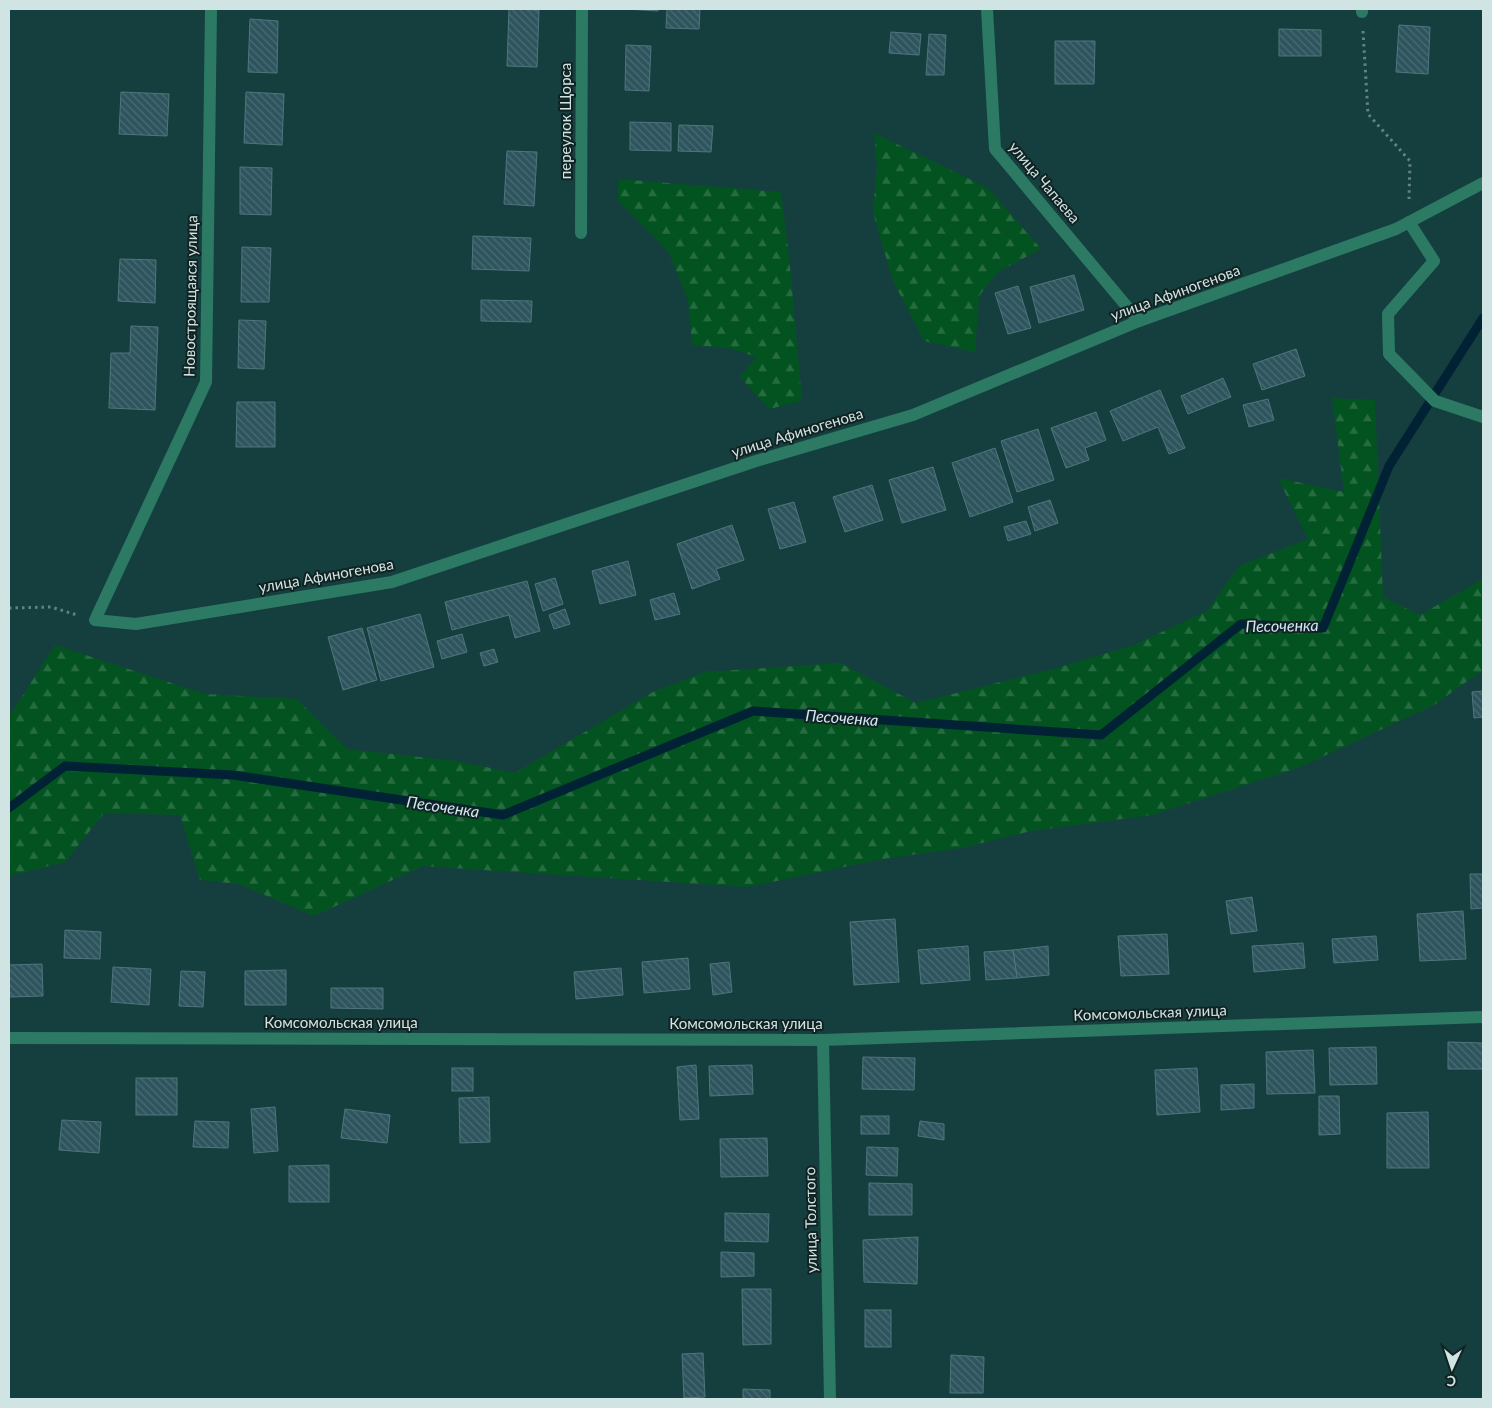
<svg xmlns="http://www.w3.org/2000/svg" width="1492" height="1408" font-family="Lato,sans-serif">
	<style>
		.forest { fill: url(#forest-firs) }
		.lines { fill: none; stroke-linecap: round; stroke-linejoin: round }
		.stream { stroke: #012234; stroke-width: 9 }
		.building { fill: url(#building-back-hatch); stroke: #4f767f }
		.path { stroke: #628382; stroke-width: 3; stroke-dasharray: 2.5 4; stroke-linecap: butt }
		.minor { stroke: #2c7a64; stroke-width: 12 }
		.labels { text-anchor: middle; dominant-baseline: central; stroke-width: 4; stroke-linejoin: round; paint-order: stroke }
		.street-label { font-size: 15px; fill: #cfe4e3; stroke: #122 }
		.water-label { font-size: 16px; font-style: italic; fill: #d1e7f6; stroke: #122 }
	</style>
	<defs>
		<pattern id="forest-firs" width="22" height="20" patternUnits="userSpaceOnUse" patternTransform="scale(1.25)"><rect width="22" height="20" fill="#035321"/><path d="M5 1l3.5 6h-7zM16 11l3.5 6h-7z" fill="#276c41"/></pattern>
		<pattern id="building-back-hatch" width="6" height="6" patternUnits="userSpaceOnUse" patternTransform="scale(1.25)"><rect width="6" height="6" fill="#2e545d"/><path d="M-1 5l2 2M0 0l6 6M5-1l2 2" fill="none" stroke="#4b6c74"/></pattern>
	</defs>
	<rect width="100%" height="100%" fill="#153f3e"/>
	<g class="forest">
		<path d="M874 133 988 188 1041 249 998 272 979 296 975 352 924 341 893 281 873 213 877 165Z"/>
		<path d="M618 179 781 192 789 256 802 401 769 409 740 377 756 357 733 349 692 345 688 300 668 251 618 201Z"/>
		<path d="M1332 398 1375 400 1383 597 1420 615 1483 579V670L1434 705 1298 768 1152 815 1031 831 961 848 883 859 747 887 423 866 314 916 239 884 200 880 180 815 104 813 65 862 9 876V717L55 645 205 694 297 699 347 749 456 761 515 773 653 692 705 672 840 663 916 703 1053 669 1134 645 1207 611 1239 566 1308 539 1278 478 1344 492Z"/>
	</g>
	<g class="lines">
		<path class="stream" d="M9 808 65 766 233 775 503 815 753 711 1101 735 1241 624 1323 628 1389 466 1483 318"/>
	</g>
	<g class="building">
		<path d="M509 9 539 10 537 67 507 66Z"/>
		<path d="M625 9H658V11Z"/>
		<path d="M667 9H700L699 29 666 28Z"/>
		<path d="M250 19 278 21 277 73 248 72Z"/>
		<path d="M1399 25 1430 27 1428 74 1396 72Z"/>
		<path d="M1279 29 1321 30V56H1279Z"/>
		<path d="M891 32 921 34 919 55 889 53Z"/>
		<path d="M929 34 946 35 944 75H926Z"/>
		<path d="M1055 41H1095L1094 84H1055Z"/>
		<path d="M626 45 651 46 649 91 625 90Z"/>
		<path d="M121 92 169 94 167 136 119 134Z"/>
		<path d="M246 92 284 94 282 145 244 143Z"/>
		<path d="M630 122 671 123V151L630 150Z"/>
		<path d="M679 125 713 126 711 152 678 151Z"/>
		<path d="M507 151 537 152 534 206 504 204Z"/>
		<path d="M240 167 272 168 271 215 240 214Z"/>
		<path d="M473 236 531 238 529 271 472 269Z"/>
		<path d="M242 247 271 248 269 302H241Z"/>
		<path d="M120 259 156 260 155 303 118 301Z"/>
		<path d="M1074 275 1084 310 1039 323 1030 287Z"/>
		<path d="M1018 286 1031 328 1008 334 995 293Z"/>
		<path d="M481 300 532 301 531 322 481 321Z"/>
		<path d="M239 320 266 321 264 369 238 368Z"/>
		<path d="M131 326 158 327 155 410 109 408 111 353H130Z"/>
		<path d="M1296 349 1305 376 1262 390 1253 364Z"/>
		<path d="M1223 378 1231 397 1188 414 1181 396Z"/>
		<path d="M1160 390 1185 448 1169 454 1158 427 1123 441 1110 411Z"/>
		<path d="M1268 399 1274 420 1249 427 1243 405Z"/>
		<path d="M237 402H275V447H236Z"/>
		<path d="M1096 412 1106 440 1085 448 1089 460 1066 468 1051 428Z"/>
		<path d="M1038 429 1054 480 1017 492 1001 441Z"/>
		<path d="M995 448 1013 502 970 517 952 463Z"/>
		<path d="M933 467 946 510 902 523 889 480Z"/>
		<path d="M872 485 883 520 845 532 833 497Z"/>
		<path d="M1050 500 1058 523 1035 531 1028 507Z"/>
		<path d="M794 502 806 542 780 549 768 509Z"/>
		<path d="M1026 521 1031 534 1008 541 1004 527Z"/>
		<path d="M732 525 744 560 716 569 720 579 692 589 677 544Z"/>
		<path d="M628 561 636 595 600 604 592 571Z"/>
		<path d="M555 578 563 604 543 611 535 584Z"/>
		<path d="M527 581 540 631 515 638 509 615 452 630 445 602Z"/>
		<path d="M674 593 680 614 655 620 650 600Z"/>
		<path d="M565 609 570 624 554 629 549 615Z"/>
		<path d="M420 614 434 667 381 681 367 628Z"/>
		<path d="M362 628 377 680 343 690 328 637Z"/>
		<path d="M462 634 467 652 442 659 437 641Z"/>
		<path d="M494 649 498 662 484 666 480 653Z"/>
		<path d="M1483 691V717L1474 718 1472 692Z"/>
		<path d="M1470 874H1483V908L1471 909Z"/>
		<path d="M1252 897 1257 931 1231 934 1226 901Z"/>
		<path d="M1463 911 1466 959 1420 961 1417 914Z"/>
		<path d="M895 919 899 982 854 985 850 922Z"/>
		<path d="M65 930 101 932 100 959 64 958Z"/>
		<path d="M1167 934 1169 974 1121 976 1118 936Z"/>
		<path d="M1376 936 1378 960 1334 963 1332 939Z"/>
		<path d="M1303 943 1305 968 1254 972 1252 946Z"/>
		<path d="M968 946 970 980 921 984 918 950Z"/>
		<path d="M1048 946 1049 975 1017 978 1013 950Z"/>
		<path d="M1013 950 1017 978 986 980 984 952Z"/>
		<path d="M688 958 690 989 644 993 642 962Z"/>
		<path d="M729 962 732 992 713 995 710 964Z"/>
		<path d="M42 964 43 996 9 997V965Z"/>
		<path d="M113 967 151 969 149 1005 111 1002Z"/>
		<path d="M621 968 623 995 576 999 574 972Z"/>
		<path d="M286 970V1005H245V971Z"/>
		<path d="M181 971 205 972 203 1007 179 1006Z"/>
		<path d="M331 988H383V1009L331 1008Z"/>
		<path d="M1448 1042 1483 1043V1069H1448Z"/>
		<path d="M1376 1047 1377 1084 1330 1085 1329 1048Z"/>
		<path d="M1313 1050 1315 1093 1267 1094 1266 1052Z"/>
		<path d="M863 1057 915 1058 914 1090 862 1089Z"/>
		<path d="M696 1065 699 1119 680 1120 677 1067Z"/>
		<path d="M752 1065 753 1094 710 1096 709 1066Z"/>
		<rect x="452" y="1068" width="21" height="23"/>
		<path d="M1197 1068 1200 1112 1157 1115 1155 1070Z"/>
		<rect x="136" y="1078" width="41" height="37"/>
		<path d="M1254 1084V1108L1221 1110V1085Z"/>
		<path d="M1319 1096H1339L1340 1134 1319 1135Z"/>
		<path d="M489 1097 490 1142 460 1143 459 1098Z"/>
		<path d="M275 1107 278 1151 254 1153 251 1109Z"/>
		<path d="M345 1109 390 1115 387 1143 341 1138Z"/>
		<path d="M1428 1112 1429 1168H1387V1113Z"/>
		<rect x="861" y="1116" width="28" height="18"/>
		<path d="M62 1120 101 1122 99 1153 59 1150Z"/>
		<path d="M195 1121 229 1122 228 1148 193 1147Z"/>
		<path d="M920 1121 944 1124V1140L918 1136Z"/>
		<path d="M767 1138 768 1176 721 1177 720 1139Z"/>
		<path d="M867 1147 898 1148 897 1176 866 1175Z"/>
		<path d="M329 1165V1202H289V1166Z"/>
		<path d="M869 1183 912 1184V1215H869Z"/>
		<path d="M725 1213 769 1214 768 1242 725 1241Z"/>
		<path d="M918 1237 917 1284 864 1282 863 1240Z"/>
		<path d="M721 1252 754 1253V1276L721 1277Z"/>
		<path d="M742 1289H771V1344L743 1345Z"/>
		<rect x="865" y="1310" width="26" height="37"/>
		<path d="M703 1353 705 1397 684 1398 682 1354Z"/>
		<path d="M951 1355 984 1357 983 1393H950Z"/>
		<path d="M743 1389 770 1390V1399H743Z"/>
	</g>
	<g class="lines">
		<g class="path">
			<path d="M1363 31 1368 114 1410 161 1409 199"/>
			<path d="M9 608 51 607 77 615"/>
		</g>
		<g class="minor">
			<path d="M211 9 206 382 95 620 136 624 392 582 756 461 913 415 1139 321 1396 229 1483 183"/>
			<path d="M987 9 995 149 1139 321"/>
			<path d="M1362 12V9"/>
			<path d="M1409 222 1434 261 1388 314 1389 354 1435 401 1483 417"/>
			<path d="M581 233 582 9"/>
			<path d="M9 1038 823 1040 1483 1017"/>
			<path d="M823 1040 830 1399"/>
		</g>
	</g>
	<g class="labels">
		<g class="street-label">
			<text transform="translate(565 121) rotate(-90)">переулок Щорса</text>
			<text transform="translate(1045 182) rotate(50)">улица Чапаева</text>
			<text transform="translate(1175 292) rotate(-20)">улица Афиногенова</text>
			<text transform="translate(190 296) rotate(-89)">Новостроящаяся улица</text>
			<text transform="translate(797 432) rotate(-17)">улица Афиногенова</text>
			<text transform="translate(326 575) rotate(-10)">улица Афиногенова</text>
			<text transform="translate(1150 1012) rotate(-2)">Комсомольская улица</text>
			<text x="341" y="1022">Комсомольская улица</text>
			<text x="746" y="1023">Комсомольская улица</text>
			<text transform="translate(810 1220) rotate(-91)">улица Толстого</text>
		</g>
		<g class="water-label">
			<text transform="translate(1282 625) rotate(-1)">Песоченка</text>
			<text transform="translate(842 717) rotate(4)">Песоченка</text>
			<text transform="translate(443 806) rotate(8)">Песоченка</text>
		</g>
	</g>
	<rect width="1492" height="1408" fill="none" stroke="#cfe4e3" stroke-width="20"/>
	<g transform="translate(1452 1368) rotate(183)" stroke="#112222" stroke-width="4" paint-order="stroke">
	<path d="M0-4L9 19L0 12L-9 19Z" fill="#cfe4e3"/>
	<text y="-8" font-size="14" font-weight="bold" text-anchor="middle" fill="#cfe4e3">С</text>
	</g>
</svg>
